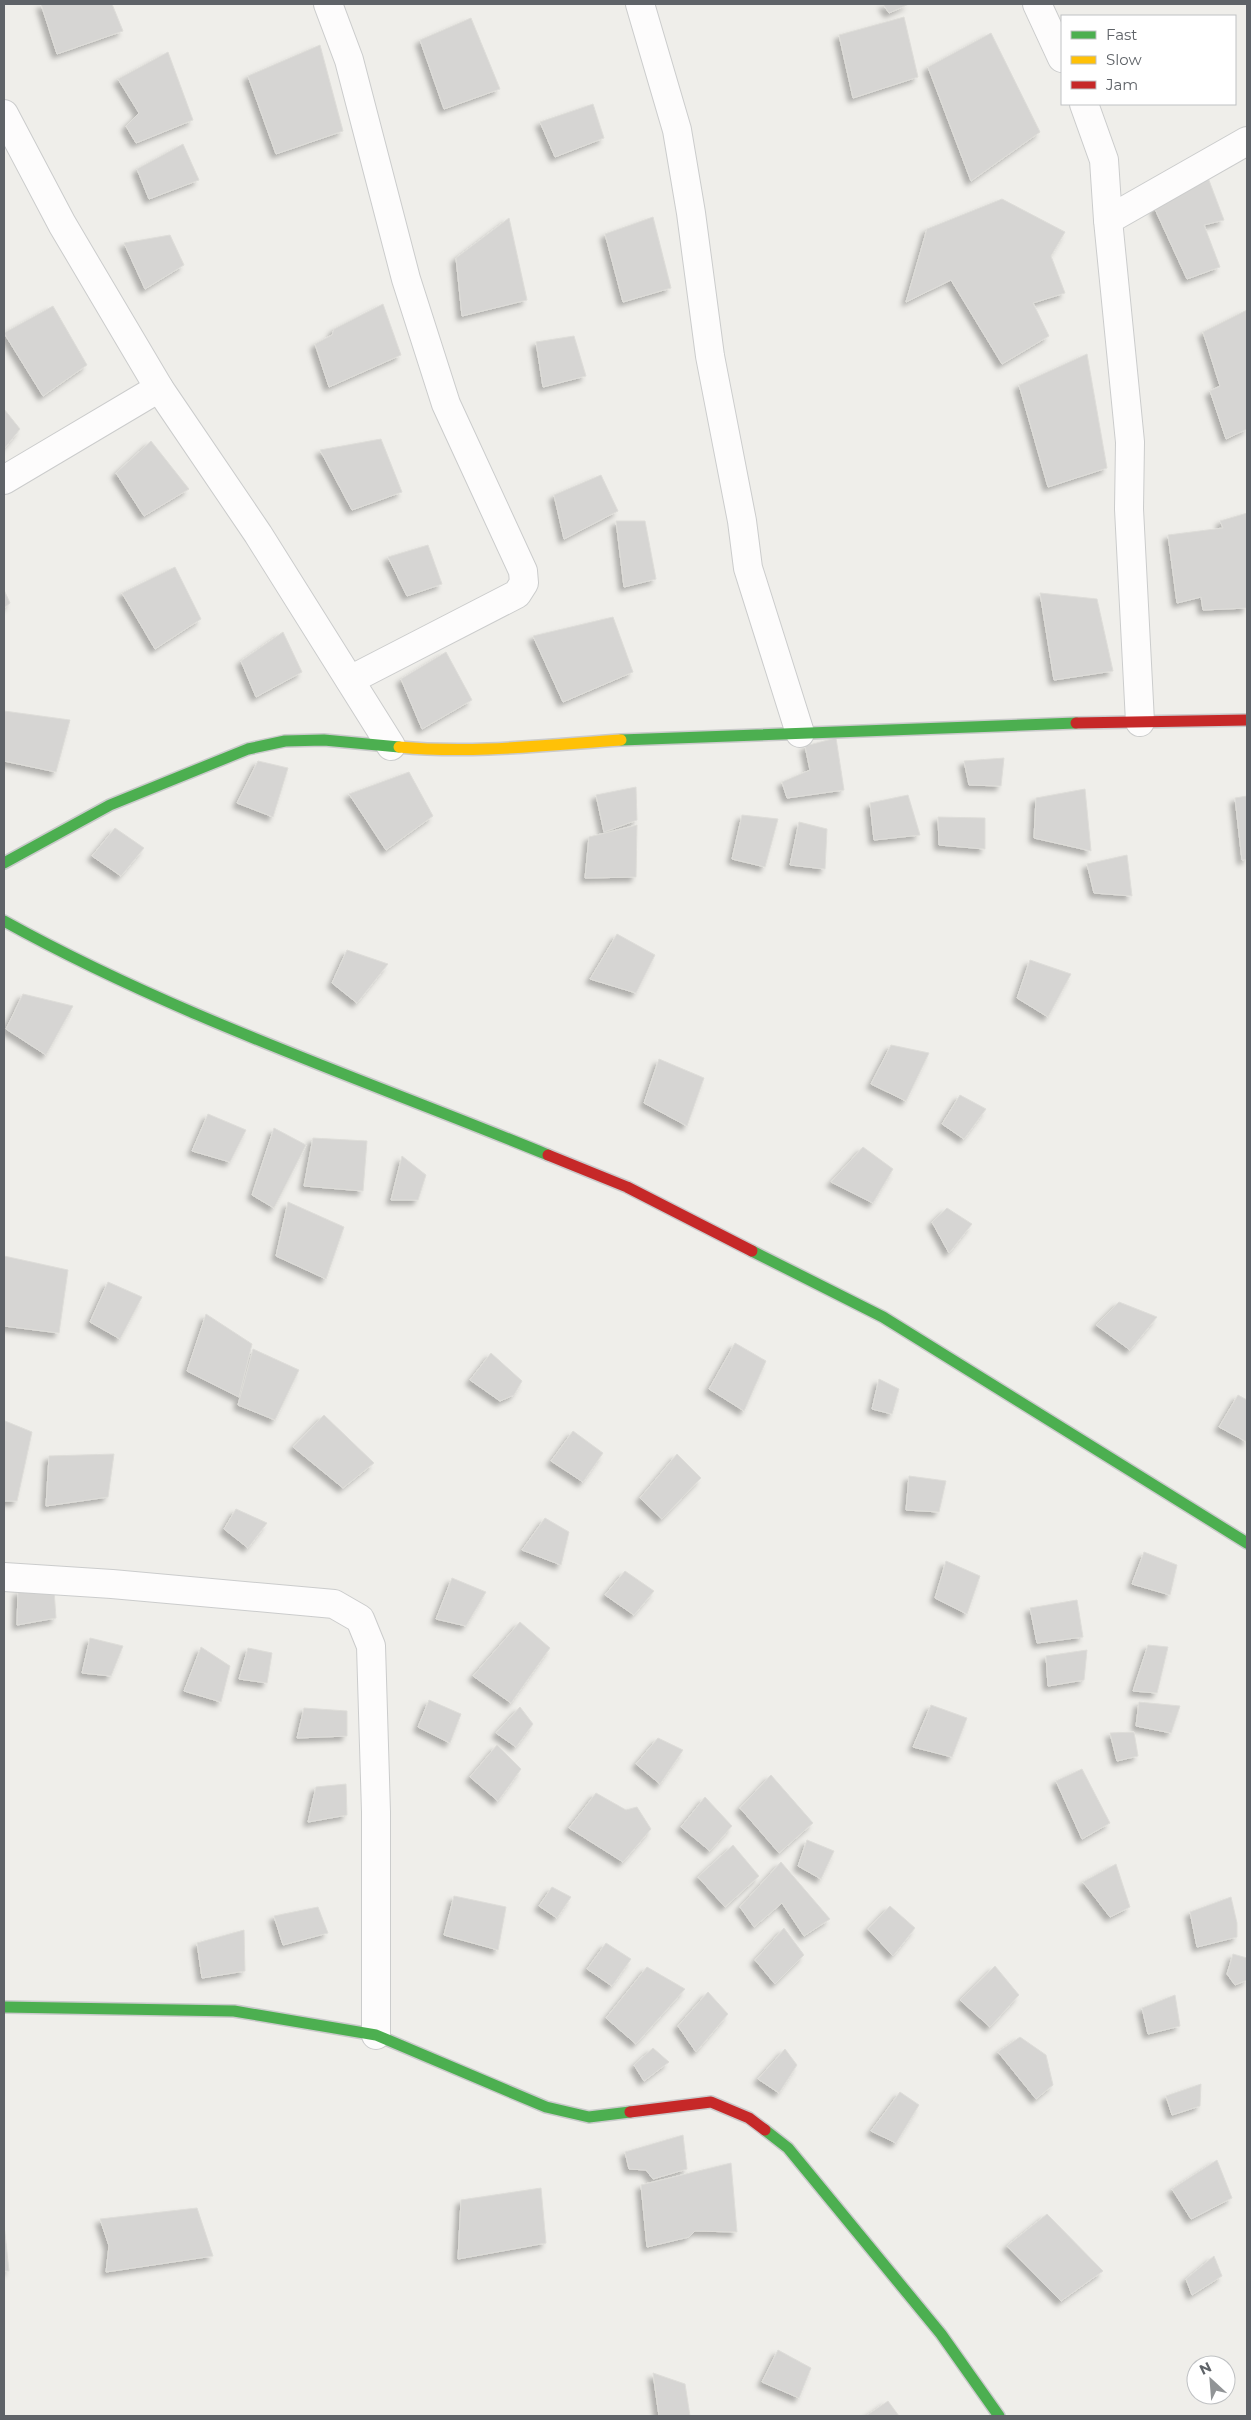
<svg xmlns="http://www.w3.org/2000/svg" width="1251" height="2420" font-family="Montserrat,sans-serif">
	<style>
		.building { fill: #d6d5d3; stroke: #deddd9; filter: url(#shadow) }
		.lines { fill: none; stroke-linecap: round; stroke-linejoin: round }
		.street-casing { stroke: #cbcccc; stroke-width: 30 }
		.fast-casing { stroke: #cacacb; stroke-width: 14 }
		.slow-casing { stroke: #cacacb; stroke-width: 14 }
		.jam-casing { stroke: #cacacb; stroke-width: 14 }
		.street { stroke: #fdfcfc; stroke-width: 28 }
		.fast { stroke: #4caf50; stroke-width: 11 }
		.slow { stroke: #ffc107; stroke-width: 11 }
		.jam { stroke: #c62828; stroke-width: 11 }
	</style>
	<defs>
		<filter id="shadow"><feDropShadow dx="-4.5" dy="4.5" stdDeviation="2.5" flood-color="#0004"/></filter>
	</defs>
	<rect width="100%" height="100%" fill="#efeeea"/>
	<g class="building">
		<path d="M41 4H112L123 31 57 54Z"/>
		<path d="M883 4H909L889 13Z"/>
		<path d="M904 17 918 77 853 98 839 35Z"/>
		<path d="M471 18 500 89 444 109 420 40Z"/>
		<path d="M991 33 1040 132 971 181 928 67Z"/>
		<path d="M320 45 343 131 276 154 248 76Z"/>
		<path d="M168 52 193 120 136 143 126 126 139 113 118 79Z"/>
		<path d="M593 104 604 138 555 157 540 122Z"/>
		<path d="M183 144 199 180 149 199 137 169Z"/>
		<path d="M1207 175 1224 220 1204 225 1220 267 1187 279 1154 207Z"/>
		<path d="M1002 199 1065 232 1051 256 1065 293 1033 303 1049 336 1002 364 951 280 906 302 927 229Z"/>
		<path d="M653 217 671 288 623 302 605 234Z"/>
		<path d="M509 218 527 300 462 316 456 258Z"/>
		<path d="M170 235 184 265 145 289 124 243Z"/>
		<path d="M383 304 401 355 329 387 315 344 332 335 334 329Z"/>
		<path d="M53 306 87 365 43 396 4 333Z"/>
		<path d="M1247 310V429L1226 439 1210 391 1220 386 1203 332Z"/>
		<path d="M574 336 586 376 543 387 536 342Z"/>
		<path d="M1087 354 1107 468 1048 487 1019 385Z"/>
		<path d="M4 409 20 429 4 449Z"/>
		<path d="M381 439 402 492 352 510 320 450Z"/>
		<path d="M151 441 189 489 144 516 116 473Z"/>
		<path d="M601 475 618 511 564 539 554 495Z"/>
		<path d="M1247 513V608L1203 610 1201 597 1177 603 1168 535 1223 528 1220 521Z"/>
		<path d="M616 521H645L656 579 624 587Z"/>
		<path d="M428 545 442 584 407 596 388 557Z"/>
		<path d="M175 567 201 619 155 649 122 593Z"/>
		<path d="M4 590 10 603 4 608Z"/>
		<path d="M1040 593 1097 599 1113 671 1054 680Z"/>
		<path d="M613 617 633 672 563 702 533 636Z"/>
		<path d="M283 632 302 672 256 697 241 661Z"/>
		<path d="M446 652 472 700 422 729 401 679Z"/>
		<path d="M4 711 70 720 56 772 4 761Z"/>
		<path d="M836 738 844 790 787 798 782 782 810 770 805 746Z"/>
		<path d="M1004 758 1001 786 969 785 964 761Z"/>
		<path d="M258 761 288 768 273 817 237 803Z"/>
		<path d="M409 772 433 816 386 850 349 794Z"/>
		<path d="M636 787 637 820 604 832 596 795Z"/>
		<path d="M1085 789 1091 851 1034 838 1036 798Z"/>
		<path d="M908 795 920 835 874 840 870 803Z"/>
		<path d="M1247 796V859L1242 860 1235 798Z"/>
		<path d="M742 815 778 819 765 867 732 859Z"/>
		<path d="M938 817 985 818V849L939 845Z"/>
		<path d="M799 822 827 829 825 869 790 865Z"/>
		<path d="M637 825 636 877 585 878 589 837Z"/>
		<path d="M115 828 144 848 121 876 92 856Z"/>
		<path d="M1127 855 1132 896 1094 893 1087 864Z"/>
		<path d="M617 934 655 955 636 993 590 979Z"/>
		<path d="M347 950 388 964 357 1003 332 983Z"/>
		<path d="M1030 960 1071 974 1048 1017 1017 998Z"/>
		<path d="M23 994 73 1006 46 1055 6 1029Z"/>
		<path d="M891 1045 929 1053 906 1101 871 1084Z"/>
		<path d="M659 1059 704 1078 687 1126 644 1103Z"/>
		<path d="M960 1095 986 1109 964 1139 942 1124Z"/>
		<path d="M208 1114 246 1130 230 1162 192 1151Z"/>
		<path d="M274 1128 306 1145 274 1208 252 1195Z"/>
		<path d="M313 1138 367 1141 363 1191 304 1186Z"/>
		<path d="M863 1147 893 1169 873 1203 831 1182Z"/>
		<path d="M402 1156 426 1175 418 1200H391Z"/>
		<path d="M288 1202 344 1227 326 1279 276 1256Z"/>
		<path d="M947 1208 972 1224 949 1253 932 1222Z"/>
		<path d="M4 1256 68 1270 59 1333 4 1326Z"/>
		<path d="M108 1282 142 1297 120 1339 90 1322Z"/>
		<path d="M1119 1302 1157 1317 1130 1350 1096 1325Z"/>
		<path d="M206 1314 252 1344 239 1397 187 1371Z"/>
		<path d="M735 1343 766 1361 744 1411 709 1389Z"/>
		<path d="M253 1349 299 1370 275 1420 238 1405Z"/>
		<path d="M491 1353 522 1381 514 1395 500 1401 470 1380Z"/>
		<path d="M879 1379 899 1389 892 1414 872 1409Z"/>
		<path d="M1238 1395 1247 1400V1442L1219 1427Z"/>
		<path d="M324 1415 374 1463 343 1488 293 1447Z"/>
		<path d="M5 1421 32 1432 17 1501H4Z"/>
		<path d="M573 1431 603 1453 583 1482 551 1461Z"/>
		<path d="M114 1454 108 1497 46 1506 49 1456Z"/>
		<path d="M677 1454 701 1478 662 1519 640 1498Z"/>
		<path d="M909 1476 946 1481 939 1512 906 1510Z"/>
		<path d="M236 1509 267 1523 248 1548 224 1529Z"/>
		<path d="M545 1518 569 1532 561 1565 522 1550Z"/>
		<path d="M1144 1552 1177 1565 1170 1595 1132 1584Z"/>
		<path d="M946 1561 980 1576 967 1614 935 1598Z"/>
		<path d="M625 1571 654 1591 634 1615 605 1595Z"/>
		<path d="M452 1578 486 1592 466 1626 436 1619Z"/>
		<path d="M54 1590 56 1618 17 1625 18 1591Z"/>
		<path d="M1077 1600 1083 1637 1037 1643 1030 1608Z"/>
		<path d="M520 1622 550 1648 511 1703 473 1676Z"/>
		<path d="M90 1638 123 1646 111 1676 82 1673Z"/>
		<path d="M1148 1645 1168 1647 1157 1693 1133 1691Z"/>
		<path d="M201 1647 230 1666 221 1702 184 1691Z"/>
		<path d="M248 1648 272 1653 267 1683 239 1679Z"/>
		<path d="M1087 1650 1084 1680 1048 1686 1046 1656Z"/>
		<path d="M429 1700 461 1714 450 1743 418 1727Z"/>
		<path d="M1139 1702 1180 1706 1171 1733 1136 1726Z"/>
		<path d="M931 1705 967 1718 952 1757 913 1747Z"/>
		<path d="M520 1707 533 1724 516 1747 496 1733Z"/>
		<path d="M304 1708 347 1711V1736L297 1738Z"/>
		<path d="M1134 1732 1138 1756 1117 1761 1110 1733Z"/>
		<path d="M658 1738 683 1750 660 1784 636 1764Z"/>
		<path d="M497 1745 521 1769 498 1801 470 1777Z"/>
		<path d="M1082 1769 1110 1823 1082 1839 1056 1781Z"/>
		<path d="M771 1775 813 1823 779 1853 740 1808Z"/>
		<path d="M346 1784 347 1815 308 1822 316 1787Z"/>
		<path d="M596 1793 626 1810 637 1807 651 1829 623 1862 569 1828Z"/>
		<path d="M705 1797 732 1826 710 1851 681 1827Z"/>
		<path d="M807 1840 834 1851 821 1879 798 1866Z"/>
		<path d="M733 1845 759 1876 725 1907 698 1877Z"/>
		<path d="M781 1862 830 1919 804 1936 782 1903 754 1927 740 1907Z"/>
		<path d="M1116 1864 1130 1907 1110 1917 1083 1882Z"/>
		<path d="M552 1887 571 1897 557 1918 539 1906Z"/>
		<path d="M454 1896 506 1907 498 1950 444 1935Z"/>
		<path d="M1231 1897 1237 1923V1937L1197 1947 1190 1912Z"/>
		<path d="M890 1906 915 1928 893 1956 868 1929Z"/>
		<path d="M318 1907 328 1933 283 1945 274 1916Z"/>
		<path d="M784 1928 804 1955 775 1984 755 1960Z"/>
		<path d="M244 1930 245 1971 202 1978 197 1943Z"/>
		<path d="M606 1943 631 1959 612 1986 587 1969Z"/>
		<path d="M1233 1954 1247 1958V1980L1235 1985 1227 1974Z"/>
		<path d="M995 1966 1019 1995 990 2027 960 2000Z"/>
		<path d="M647 1967 685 1989 636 2044 606 2018Z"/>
		<path d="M708 1992 728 2014 696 2052 678 2026Z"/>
		<path d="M1175 1995 1180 2026 1148 2034 1142 2008Z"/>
		<path d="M1020 2037 1046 2055 1053 2085 1036 2099 998 2052Z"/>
		<path d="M653 2048 669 2062 644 2081 634 2065Z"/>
		<path d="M785 2049 797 2065 779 2093 758 2079Z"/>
		<path d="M1201 2084 1200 2106 1172 2115 1166 2096Z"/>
		<path d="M900 2092 919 2105 896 2143 871 2131Z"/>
		<path d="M683 2135 687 2169 653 2179 646 2170 629 2169 625 2152Z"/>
		<path d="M1217 2160 1232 2198 1191 2219 1172 2189Z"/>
		<path d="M731 2163 737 2232 695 2231 689 2237 647 2247 641 2185Z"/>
		<path d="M541 2188 546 2243 458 2259 461 2200Z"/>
		<path d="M197 2208 213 2256 106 2272 109 2246 100 2219Z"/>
		<path d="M1047 2214 1103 2271 1061 2301 1007 2246Z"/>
		<path d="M4 2224 9 2271H4Z"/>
		<path d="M1214 2256 1222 2276 1192 2295 1186 2279Z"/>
		<path d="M778 2350 811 2368 799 2398 762 2382Z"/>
		<path d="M653 2373 685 2384 690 2416H659Z"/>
		<path d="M888 2401 899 2416H866Z"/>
	</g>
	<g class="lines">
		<g class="street-casing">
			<g id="street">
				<path d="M328 4 349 60 406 279 446 404 523 571 524 583 517 594 350 680"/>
				<path d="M640 4 677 130 691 213 710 356 742 521 748 568 800 733"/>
				<path d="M1037 4 1062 58"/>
				<path d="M1084 104 1104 160 1108 220 1130 442 1129 509 1140 722"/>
				<path d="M4 114 62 224 159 388 258 534 391 746"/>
				<path d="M1108 220 1247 141"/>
				<path d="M4 480 159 388"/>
				<path d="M4 1577 112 1584 334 1604 360 1619 371 1646 376 1812V2035"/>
			</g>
		</g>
		<g class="fast-casing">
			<g id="fast">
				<path d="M621 740 1076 723"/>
				<path d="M4 863 110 805 248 749 285 741 324 740 399 747"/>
				<path d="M4 921C177 1017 366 1080 548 1155"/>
				<path d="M752 1251 883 1317 1247 1543"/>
				<path d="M4 2007 234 2011 376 2035 546 2107 589 2117 630 2112"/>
				<path d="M765 2130 788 2148 941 2334 999 2416"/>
			</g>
		</g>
		<g class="slow-casing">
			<path id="slow" d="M399 747C473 754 547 745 621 740"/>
		</g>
		<g class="jam-casing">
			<g id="jam">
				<path d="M1076 723 1247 720"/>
				<path d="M548 1155 627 1187 752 1251"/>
				<path d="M630 2112 711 2102 749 2118 765 2130"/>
			</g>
		</g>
		<use href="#street" class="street"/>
		<use href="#fast" class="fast"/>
		<use href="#slow" class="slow"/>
		<use href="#jam" class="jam"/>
	</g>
	<rect width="1251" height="2420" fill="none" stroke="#5f6368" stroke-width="10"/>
	<rect x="1061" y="15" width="175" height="90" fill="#ffffff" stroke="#bfc1c3"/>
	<rect x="1071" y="31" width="25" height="8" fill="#4caf50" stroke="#bfc1c3"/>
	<text x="1106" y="40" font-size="15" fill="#5f6368">Fast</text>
	<rect x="1071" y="56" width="25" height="8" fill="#ffc107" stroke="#bfc1c3"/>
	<text x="1106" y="65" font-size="15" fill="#5f6368">Slow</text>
	<rect x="1071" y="81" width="25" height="8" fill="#c62828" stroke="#bfc1c3"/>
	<text x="1106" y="90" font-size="15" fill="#5f6368">Jam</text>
	<g transform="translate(1211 2380) rotate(334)"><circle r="24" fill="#ffffff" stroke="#bfc1c3"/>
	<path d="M0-4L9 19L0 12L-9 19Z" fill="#919496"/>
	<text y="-8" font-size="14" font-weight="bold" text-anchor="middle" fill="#5f6368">N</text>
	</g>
</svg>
